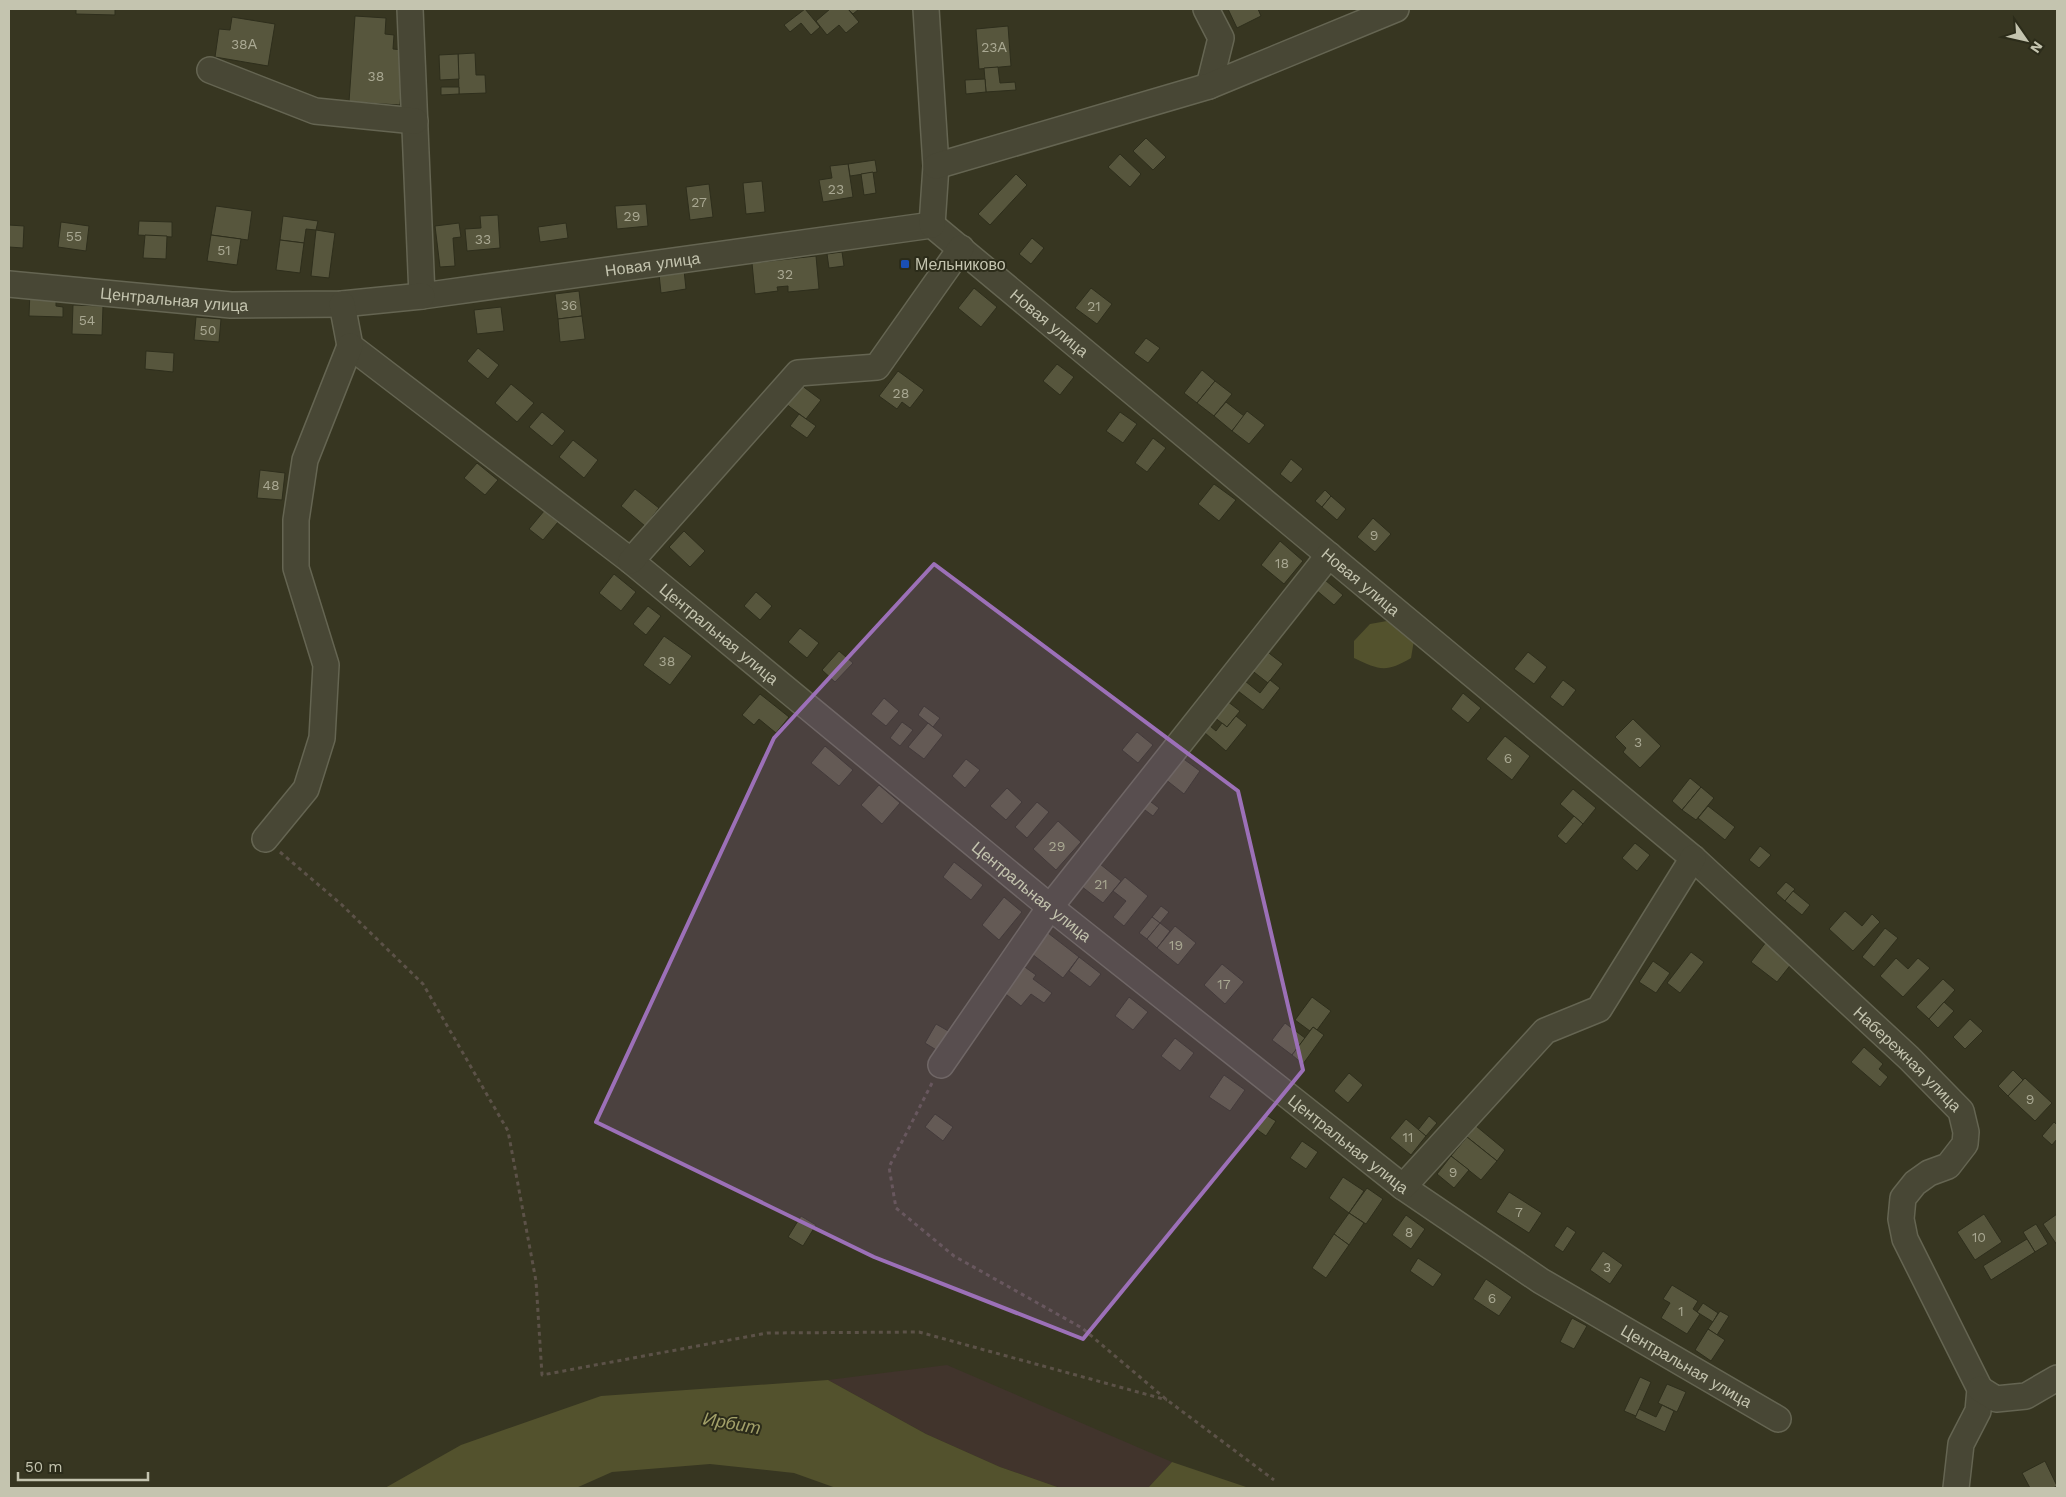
<svg xmlns="http://www.w3.org/2000/svg" width="2066" height="1497" font-family="'Work Sans',sans-serif">
	<style>
		.green { fill: #41342c }
		.water { fill: #53522d }
		.building { fill: #57563d; stroke: #2e2e1c }
		.lines { fill: none; stroke-linecap: round; stroke-linejoin: round }
		.minor-casing { stroke: #656552; stroke-width: 28 }
		.path { stroke: #5c5248; stroke-width: 3; stroke-dasharray: 4 4; stroke-linecap: butt }
		.minor { stroke: #484735; stroke-width: 25 }
		.marked { fill: #9c70b8; fill-opacity: 0.2; stroke: #9c70b8; stroke-width: 4; stroke-linejoin: round }
		.transit-dot { fill: #1a4fb4; stroke: #2c2c1a; stroke-width: 2 }
		.labels { text-anchor: middle; dominant-baseline: central; stroke-width: 4; stroke-linejoin: round; paint-order: stroke }
		.number-label { font-size: 14px; fill: #a9a892 }
		.street-label { font-size: 16px; fill: #c4c4af; stroke: #2c2c1a }
		.poi-label { font-size: 16px; fill: #c4c4af; stroke: #2c2c1a; text-anchor: start }
		.water-label { font-size: 18px; font-style: italic; fill: #a2a069; stroke: #2c2c1a }
	</style>
	<rect width="100%" height="100%" fill="#373621"/>
	<path class="green" d="M947 1365 1172 1462 1148 1488H1060L1000 1467 926 1434 828 1380Z"/>
	<g class="water">
		<path d="M1387 621 1414 640 1411 658C1386 673 1379 670 1354 658V641L1370 624Z"/>
		<path d="M828 1380 926 1434 1000 1467 1060 1488H836L794 1473 710 1464 612 1472 576 1488H385L461 1445 601 1396Z"/>
		<path d="M1172 1462 1249 1488H1148Z"/>
	</g>
	<g class="building">
		<path d="M76 9H115V15L76 14Z"/>
		<path d="M805 9 820 27 811 35 801 23 790 32 784 25Z"/>
		<path d="M830 9H848L859 22 846 33 839 25 827 35 816 21Z"/>
		<path d="M848 9H859L853 14Z"/>
		<path d="M1228 9H1258L1261 16 1237 28Z"/>
		<path d="M355 16 386 18 385 34 394 35 393 49 404 50 400 105 349 102Z"/>
		<path d="M232 17 275 24 268 66 215 57 219 29 230 30Z"/>
		<path d="M1008 26 1011 66 979 69 976 29Z"/>
		<path d="M475 53 476 75H485L486 93 459 94 458 54Z"/>
		<path d="M458 54 459 79 440 80 439 55Z"/>
		<path d="M998 67 1000 83 1015 82 1016 90 986 92 984 68Z"/>
		<path d="M985 79 986 92 966 94 965 80Z"/>
		<path d="M441 87H459V94L441 95Z"/>
		<path d="M1146 138 1166 157 1153 170 1133 151Z"/>
		<path d="M1120 154 1141 174 1130 187 1108 167Z"/>
		<path d="M875 160 877 172 850 176 848 164Z"/>
		<path d="M848 164 853 197 823 202 819 180 832 178 830 166Z"/>
		<path d="M873 172 876 193 864 195 861 174Z"/>
		<path d="M1016 174 1027 185 990 225 978 214Z"/>
		<path d="M762 181 765 212 746 214 743 183Z"/>
		<path d="M709 184 713 217 690 220 686 187Z"/>
		<path d="M646 204 648 226 617 229 615 206Z"/>
		<path d="M216 206 252 211 248 240 211 235Z"/>
		<path d="M498 215 500 248 467 251 465 229 481 228 480 216Z"/>
		<path d="M283 216 318 221 316 230 306 229 304 243 280 240Z"/>
		<path d="M139 221 172 222V237L138 235Z"/>
		<path d="M61 222 89 226 86 251 58 247Z"/>
		<path d="M459 223 461 237 453 238 455 266 440 267 435 226Z"/>
		<path d="M566 223 568 238 540 242 538 227Z"/>
		<path d="M9 225 24 226 23 248 9 247Z"/>
		<path d="M316 230 335 233 329 278 311 276Z"/>
		<path d="M145 235 167 236 166 259 143 258Z"/>
		<path d="M211 235 241 239 237 265 207 261Z"/>
		<path d="M1032 238 1044 248 1031 264 1019 254Z"/>
		<path d="M280 240 304 243 300 273 276 270Z"/>
		<path d="M842 252 844 266 829 268 827 254Z"/>
		<path d="M816 256 819 289 788 292V286L777 287 778 291 755 294 752 263Z"/>
		<path d="M684 270 686 289 661 293 659 274Z"/>
		<path d="M974 288 997 307 981 327 958 308Z"/>
		<path d="M1091 288 1112 304 1097 324 1075 308Z"/>
		<path d="M30 291 56 292V306L63 307V317L29 316Z"/>
		<path d="M579 291 582 316 558 319 555 294Z"/>
		<path d="M73 305 103 306 102 335 72 334Z"/>
		<path d="M501 307 504 331 477 334 474 310Z"/>
		<path d="M582 316 585 339 560 342 558 319Z"/>
		<path d="M196 317 221 319 219 342 194 340Z"/>
		<path d="M1146 338 1160 348 1148 363 1134 353Z"/>
		<path d="M478 348 499 365 488 379 467 361Z"/>
		<path d="M146 351 174 353 173 372 145 369Z"/>
		<path d="M1057 364 1074 377 1060 395 1043 381Z"/>
		<path d="M1202 370 1215 381 1197 403 1184 393Z"/>
		<path d="M898 371 924 390 910 408 902 402 897 409 879 396Z"/>
		<path d="M1215 381 1232 394 1214 416 1197 403Z"/>
		<path d="M511 384 534 403 517 422 495 403Z"/>
		<path d="M801 385 821 400 806 419 786 404Z"/>
		<path d="M1226 402 1244 416 1232 431 1214 416Z"/>
		<path d="M1247 411 1265 425 1249 444 1232 431Z"/>
		<path d="M542 412 565 431 552 446 529 427Z"/>
		<path d="M1120 412 1137 424 1123 443 1106 431Z"/>
		<path d="M799 414 816 426 807 438 790 426Z"/>
		<path d="M1153 438 1166 448 1147 472 1135 463Z"/>
		<path d="M573 440 598 460 584 478 559 457Z"/>
		<path d="M1291 459 1303 469 1291 483 1280 474Z"/>
		<path d="M477 463 498 480 485 495 464 478Z"/>
		<path d="M260 470 285 473 282 500 257 498Z"/>
		<path d="M1214 484 1236 500 1219 521 1198 504Z"/>
		<path d="M635 489 659 508 645 526 621 506Z"/>
		<path d="M1325 490 1331 496 1322 507 1315 501Z"/>
		<path d="M1331 496 1346 509 1337 520 1322 507Z"/>
		<path d="M544 511 558 522 543 540 529 529Z"/>
		<path d="M1373 518 1391 534 1375 552 1357 537Z"/>
		<path d="M684 531 705 551 690 567 669 547Z"/>
		<path d="M1280 541 1303 561 1284 584 1261 565Z"/>
		<path d="M614 574 636 592 621 611 599 593Z"/>
		<path d="M1325 580 1343 595 1334 605 1316 590Z"/>
		<path d="M756 592 772 606 760 620 744 606Z"/>
		<path d="M648 606 661 616 646 635 633 624Z"/>
		<path d="M800 628 819 643 807 658 788 642Z"/>
		<path d="M664 636 692 656 670 685 643 665Z"/>
		<path d="M1265 650 1283 664 1268 683 1250 669Z"/>
		<path d="M839 651 853 663 835 682 822 670Z"/>
		<path d="M1528 652 1547 667 1534 684 1514 669Z"/>
		<path d="M1270 680 1280 688 1263 710 1238 691 1245 681 1260 693Z"/>
		<path d="M1563 680 1576 690 1563 707 1550 697Z"/>
		<path d="M1463 693 1481 708 1468 723 1451 709Z"/>
		<path d="M760 694 789 717 776 733 759 719 754 725 742 715Z"/>
		<path d="M884 698 899 711 886 726 871 714Z"/>
		<path d="M1227 701 1240 711 1227 727 1214 717Z"/>
		<path d="M924 706 940 718 933 727 918 715Z"/>
		<path d="M1236 716 1247 725 1226 751 1205 733 1210 726 1216 731 1222 723 1227 727Z"/>
		<path d="M1633 719 1661 746 1640 768 1623 752 1626 748 1615 737Z"/>
		<path d="M902 722 913 730 900 746 890 738Z"/>
		<path d="M928 723 943 735 924 759 908 747Z"/>
		<path d="M1137 732 1153 745 1138 763 1122 750Z"/>
		<path d="M1505 736 1530 756 1512 780 1486 759Z"/>
		<path d="M825 746 853 770 839 786 811 763Z"/>
		<path d="M1181 757 1200 771 1184 794 1165 779Z"/>
		<path d="M966 759 980 770 965 788 952 776Z"/>
		<path d="M1690 778 1701 787 1682 810 1672 801Z"/>
		<path d="M879 785 900 803 882 824 861 805Z"/>
		<path d="M1701 787 1714 798 1696 820 1682 810Z"/>
		<path d="M1007 788 1022 802 1006 820 990 806Z"/>
		<path d="M1573 789 1596 808 1583 824 1560 804Z"/>
		<path d="M1147 799 1159 808 1153 816 1141 807Z"/>
		<path d="M1037 802 1049 812 1027 838 1015 827Z"/>
		<path d="M1708 806 1735 827 1725 840 1698 818Z"/>
		<path d="M1574 816 1583 824 1566 844 1557 836Z"/>
		<path d="M1058 821 1081 842 1056 870 1033 849Z"/>
		<path d="M1635 843 1650 855 1637 871 1622 858Z"/>
		<path d="M1760 846 1771 855 1759 868 1749 860Z"/>
		<path d="M954 862 983 885 971 900 943 877Z"/>
		<path d="M1100 864 1121 881 1103 903 1081 886Z"/>
		<path d="M1125 877 1148 896 1124 926 1113 917 1126 901 1113 891Z"/>
		<path d="M1786 882 1795 889 1785 901 1776 893Z"/>
		<path d="M1793 891 1810 905 1802 915 1785 901Z"/>
		<path d="M1004 897 1022 912 999 940 982 925Z"/>
		<path d="M1161 906 1169 912 1160 923 1152 917Z"/>
		<path d="M1845 911 1862 926 1872 914 1880 922 1853 951 1829 929Z"/>
		<path d="M1152 917 1160 923 1147 939 1139 933Z"/>
		<path d="M1160 923 1170 931 1157 948 1147 939Z"/>
		<path d="M1175 926 1196 943 1178 965 1157 948Z"/>
		<path d="M1885 928 1898 938 1874 967 1862 957Z"/>
		<path d="M1048 933 1079 957 1063 978 1032 954Z"/>
		<path d="M1766 942 1792 963 1777 982 1751 962Z"/>
		<path d="M1691 952 1704 962 1680 993 1667 983Z"/>
		<path d="M1079 957 1101 974 1090 987 1069 971Z"/>
		<path d="M1896 958 1908 969 1918 958 1930 968 1903 997 1880 976Z"/>
		<path d="M1653 961 1670 973 1656 993 1639 982Z"/>
		<path d="M1222 964 1244 982 1225 1004 1204 985Z"/>
		<path d="M1022 965 1036 975 1033 979 1052 993 1044 1003 1031 994 1021 1006 1002 991Z"/>
		<path d="M1943 979 1955 990 1929 1019 1916 1007Z"/>
		<path d="M1129 997 1148 1012 1133 1030 1115 1016Z"/>
		<path d="M1312 997 1331 1011 1317 1030 1313 1027 1310 1031 1295 1020Z"/>
		<path d="M1944 1002 1954 1011 1938 1028 1929 1019Z"/>
		<path d="M1970 1019 1983 1031 1965 1049 1953 1037Z"/>
		<path d="M1285 1023 1305 1038 1292 1055 1272 1040Z"/>
		<path d="M936 1024 950 1032 938 1051 925 1043Z"/>
		<path d="M1313 1027 1324 1035 1303 1064 1292 1055Z"/>
		<path d="M1175 1038 1194 1053 1180 1071 1161 1056Z"/>
		<path d="M1864 1047 1883 1064 1879 1069 1888 1077 1880 1087 1851 1062Z"/>
		<path d="M2013 1070 2023 1080 2008 1096 1998 1086Z"/>
		<path d="M1349 1073 1363 1085 1348 1103 1334 1091Z"/>
		<path d="M1224 1075 1245 1090 1230 1111 1209 1097Z"/>
		<path d="M2025 1078 2052 1103 2035 1121 2008 1096Z"/>
		<path d="M935 1114 953 1127 943 1141 925 1127Z"/>
		<path d="M1266 1115 1276 1121 1266 1136 1256 1129Z"/>
		<path d="M1429 1116 1437 1123 1426 1136 1418 1130Z"/>
		<path d="M1406 1119 1426 1136 1411 1155 1390 1138Z"/>
		<path d="M2054 1122 2057 1125V1139L2052 1145 2042 1136Z"/>
		<path d="M1476 1126 1505 1150 1497 1161 1467 1137Z"/>
		<path d="M1467 1137 1497 1161 1481 1180 1451 1156Z"/>
		<path d="M1302 1141 1318 1152 1306 1169 1290 1158Z"/>
		<path d="M1451 1156 1469 1170 1454 1188 1437 1174Z"/>
		<path d="M1343 1177 1364 1191 1349 1213 1329 1198Z"/>
		<path d="M1367 1188 1383 1199 1366 1224 1349 1213Z"/>
		<path d="M1509 1192 1542 1213 1529 1233 1496 1212Z"/>
		<path d="M1349 1213 1364 1223 1349 1245 1334 1234Z"/>
		<path d="M1984 1214 2002 1242 1975 1260 1957 1232Z"/>
		<path d="M2057 1214V1245L2043 1224Z"/>
		<path d="M1406 1215 1425 1229 1411 1249 1392 1235Z"/>
		<path d="M801 1216 816 1225 803 1246 788 1237Z"/>
		<path d="M2036 1224 2048 1244 2035 1252 2023 1232Z"/>
		<path d="M1567 1226 1576 1232 1563 1252 1554 1246Z"/>
		<path d="M1334 1234 1349 1245 1326 1278 1312 1268Z"/>
		<path d="M2027 1239 2035 1252 1991 1280 1983 1266Z"/>
		<path d="M1603 1251 1623 1265 1610 1284 1590 1270Z"/>
		<path d="M1418 1258 1442 1274 1433 1287 1410 1271Z"/>
		<path d="M1486 1279 1512 1297 1499 1316 1473 1299Z"/>
		<path d="M1672 1285 1698 1301 1693 1309 1700 1314 1687 1334 1661 1318 1670 1303 1663 1299Z"/>
		<path d="M1703 1303 1718 1313 1713 1322 1697 1312Z"/>
		<path d="M1720 1311 1729 1316 1717 1335 1708 1329Z"/>
		<path d="M1572 1318 1587 1326 1574 1349 1560 1342Z"/>
		<path d="M1708 1329 1725 1340 1711 1361 1695 1350Z"/>
		<path d="M1640 1377 1651 1382 1636 1416 1624 1411Z"/>
		<path d="M1667 1384 1686 1392 1677 1412 1658 1403Z"/>
		<path d="M1662 1405 1674 1411 1665 1432 1635 1418 1639 1409 1656 1417Z"/>
		<path d="M2045 1461 2057 1486 2053 1488H2030L2022 1473Z"/>
	</g>
	<g class="lines">
		<g class="minor-casing">
			<g id="minor">
				<path id="s1" d="M410 9 422 296 932 225 1693 858 1909 1058 1961 1111 1966 1132 1965 1144 1948 1166 1929 1173 1915 1183 1903 1198 1901 1219 1905 1239 1980 1389 1978 1411 1961 1444 1956 1488"/>
				<path d="M926 9 936 166 932 225"/>
				<path d="M1206 9 1221 38 1209 86"/>
				<path d="M210 70 315 111 415 121"/>
				<path d="M936 166 1209 86 1396 9"/>
				<path id="s2" d="M9 284 231 305 342 304 422 296"/>
				<path id="s3" d="M342 304 350 346 631 561 1050 907 1403 1187 1541 1281 1778 1419"/>
				<path d="M631 561 798 373 877 367 961 248"/>
				<path d="M265 839 306 789 322 738 326 665 296 568V520L305 460 350 346"/>
				<path d="M941 1065 1050 907 1329 555"/>
				<path d="M1403 1187 1545 1031 1599 1009 1693 858"/>
				<path d="M1980 1389 1996 1399 2026 1396 2057 1378"/>
			</g>
		</g>
		<g class="path">
			<path d="M280 852 341 904 423 984 508 1131 536 1281 542 1375 767 1333 919 1332 1167 1400"/>
			<path d="M932 1083 889 1167 896 1208 954 1256 1082 1328 1167 1400 1274 1480"/>
		</g>
		<use href="#minor" class="minor"/>
	</g>
	<path class="marked" d="M934 564 1238 791 1303 1070 1083 1339 874 1257 596 1122 774 738Z"/>
	<rect class="transit-dot" x="900" y="259" width="10" height="10" rx="2.5"/>
	<g class="labels">
		<g class="number-label">
			<text x="244" y="44">38А</text>
			<text x="994" y="47">23А</text>
			<text x="376" y="76">38</text>
			<text x="836" y="189">23</text>
			<text x="699" y="202">27</text>
			<text x="632" y="216">29</text>
			<text x="74" y="236">55</text>
			<text x="483" y="239">33</text>
			<text x="224" y="250">51</text>
			<text x="785" y="274">32</text>
			<text x="569" y="305">36</text>
			<text x="1094" y="306">21</text>
			<text x="87" y="320">54</text>
			<text x="208" y="330">50</text>
			<text x="901" y="393">28</text>
			<text x="271" y="485">48</text>
			<text x="1374" y="535">9</text>
			<text x="1282" y="563">18</text>
			<text x="667" y="661">38</text>
			<text x="1638" y="742">3</text>
			<text x="1508" y="758">6</text>
			<text x="1057" y="846">29</text>
			<text x="1101" y="884">21</text>
			<text x="1176" y="945">19</text>
			<text x="1224" y="984">17</text>
			<text x="2030" y="1099">9</text>
			<text x="1408" y="1137">11</text>
			<text x="1453" y="1172">9</text>
			<text x="1519" y="1212">7</text>
			<text x="1409" y="1232">8</text>
			<text x="1979" y="1237">10</text>
			<text x="1607" y="1267">3</text>
			<text x="1492" y="1298">6</text>
			<text x="1681" y="1311">1</text>
		</g>
		<g class="street-label">
			<text stroke="none"><textPath href="#s1" startOffset="520">Новая улица</textPath></text>
			<text stroke="none"><textPath href="#s2" startOffset="166">Центральная улица</textPath></text>
			<text stroke="none"><textPath href="#s1" startOffset="955">Новая улица</textPath></text>
			<text stroke="none"><textPath href="#s1" startOffset="1360">Новая улица</textPath></text>
			<text stroke="none"><textPath href="#s3" startOffset="511">Центральная улица</textPath></text>
			<text stroke="none"><textPath href="#s3" startOffset="916">Центральная улица</textPath></text>
			<text stroke="none"><textPath href="#s1" startOffset="2086">Набережная улица</textPath></text>
			<text stroke="none"><textPath href="#s3" startOffset="1321">Центральная улица</textPath></text>
			<text stroke="none"><textPath href="#s3" startOffset="1726">Центральная улица</textPath></text>
		</g>
		<g class="poi-label">
			<text x="915" y="264">Мельниково</text>
		</g>
		<g class="water-label">
			<text transform="translate(732 1423) rotate(10)">Ирбит</text>
		</g>
	</g>
	<rect width="2066" height="1497" fill="none" stroke="#c4c4af" stroke-width="20"/>
	<g transform="translate(2026 40) rotate(124)" stroke="#2c2c1a" stroke-width="4" paint-order="stroke">
	<path d="M0-4L9 19L0 12L-9 19Z" fill="#c4c4af"/>
	<text y="-8" font-size="14" font-weight="bold" text-anchor="middle" fill="#c4c4af">N</text>
	</g>
	<path d="M18 1472v8h130v-8" fill="none" stroke="#c4c4af" stroke-width="2.5"/>
	<text x="25" y="1472" font-size="15" fill="#c4c4af" stroke="#2c2c1a" stroke-width="4" paint-order="stroke">50 m</text>
</svg>
